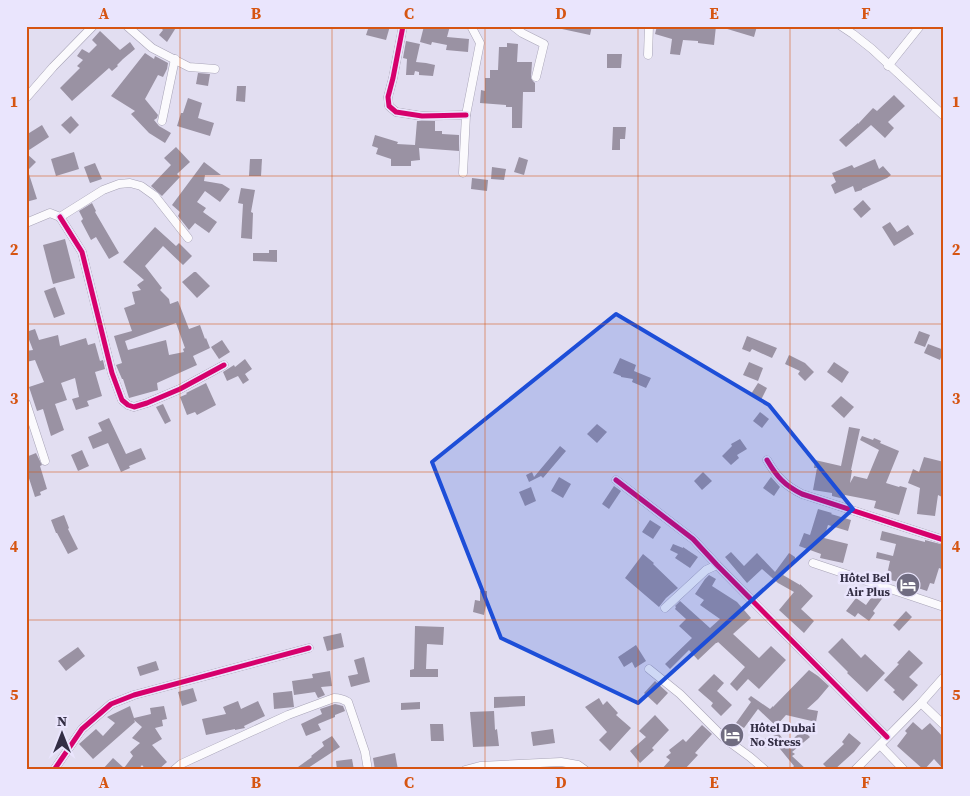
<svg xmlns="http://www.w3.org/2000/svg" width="970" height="796" font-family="'Source Serif 4',serif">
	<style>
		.building { fill: #9a92a3; fill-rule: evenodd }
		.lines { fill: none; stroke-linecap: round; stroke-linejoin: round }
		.street-casing { stroke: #a8a4b7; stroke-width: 9 }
		.street { stroke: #fbfafd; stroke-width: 8 }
		.cycleway-casing { stroke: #eae5fd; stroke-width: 8 }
		.cycleway { stroke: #d6006c; stroke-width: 5 }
		.marked { fill: #1d4ed8; fill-opacity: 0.2; stroke: #1d4ed8; stroke-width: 4; stroke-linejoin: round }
		.grid { fill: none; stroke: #d65512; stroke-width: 1; stroke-opacity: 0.55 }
		.labels { text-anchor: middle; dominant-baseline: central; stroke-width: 5; stroke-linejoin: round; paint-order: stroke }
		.poi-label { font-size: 12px; font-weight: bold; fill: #332e44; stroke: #eae5fd; text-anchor: end }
		.neatline { fill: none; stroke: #d65512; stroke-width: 2 }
		.grid-label { font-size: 16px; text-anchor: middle; font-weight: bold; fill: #d65512 }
	</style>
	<rect width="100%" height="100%" fill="#e2def1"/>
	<g class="building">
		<path d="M159 26H177L167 42 159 35 163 30Z"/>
		<path d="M369 26H390L386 40 366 35Z"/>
		<path d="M424 26H450L447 37 469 39 468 52 446 50 447 45 432 42 431 45 420 42Z"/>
		<path d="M562 26H592L590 35 562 29Z"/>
		<path d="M657 26 669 29V26L700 27V26H716L714 45 698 43V41L683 40 680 55 670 54 672 39 655 34Z"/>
		<path d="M724 26H757L754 37 724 28Z"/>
		<path d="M100 31 120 50 130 42 135 49 123 59 117 65 118 66 112 71 109 68 72 101 60 88 80 68 77 66 83 60 77 56 82 49 89 53 97 45 92 40Z"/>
		<path d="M406 41 420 44 416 62 426 63 435 65 433 76 419 75V72L415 71 414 75H406L407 59 403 58Z"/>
		<path d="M507 43 518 44 517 62H532L531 78 533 81 535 83V92H523L522 128H512V107H506V105L480 103 481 90 485 91V78H490V70H498L499 47H507Z"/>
		<path d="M145 53 154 59 155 56 168 63 167 69 163 77 158 75 145 99 158 115 157 118 154 120 159 126 171 133 165 143 149 133 131 114 135 111 111 96Z"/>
		<path d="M607 54H622L621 68H607Z"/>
		<path d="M198 73 210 74 208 86 196 84Z"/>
		<path d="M237 86H246L245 102 236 101Z"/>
		<path d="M894 95 905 106 888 122 894 128 885 138 871 125 846 147 839 140 858 123V124L873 108 877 111Z"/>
		<path d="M188 98 202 103 198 118 214 123 210 136 177 126 181 113H183Z"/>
		<path d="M71 116 79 125 70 134 61 125Z"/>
		<path d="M417 121H435V131H442V134L459 135V151L419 148 420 160 411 161V166H391V159L376 154 378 148 372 146 375 135 398 142 397 144 415 145Z"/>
		<path d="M42 125 49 137 26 152V135Z"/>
		<path d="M613 127H626L625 139H620V150H612Z"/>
		<path d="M176 147 190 162 177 174 180 177 162 196 151 186 171 165 164 158Z"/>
		<path d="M74 152 79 169 56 176 51 159Z"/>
		<path d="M26 153 36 162 27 171H28L37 199 26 202Z"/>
		<path d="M519 157 528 160 524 175 514 172Z"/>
		<path d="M250 159H262L261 176H249Z"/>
		<path d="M875 159 879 169 883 166 891 175 887 178 862 189V190L855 192 853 186 835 194 831 185 836 182 832 173 852 165 854 168Z"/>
		<path d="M204 162 221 175H205L204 181 222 184 230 189 220 202 205 191 197 202 206 208 203 212 217 222 209 233 195 223 189 230 178 216 180 212 172 205Z"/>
		<path d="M95 163 102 179 90 183 84 167Z"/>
		<path d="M492 167 506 169 504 180 491 179Z"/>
		<path d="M472 178 488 180 487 191 471 189Z"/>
		<path d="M241 188 255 190 251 212 253 213 252 239 241 238 243 204 238 203Z"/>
		<path d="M863 200 871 209 861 218 853 209Z"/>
		<path d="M92 203 96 211 95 212 119 253 109 259 96 237 91 240 81 221 83 219 79 211Z"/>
		<path d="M890 222 897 232 908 225 914 234 894 246 882 227Z"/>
		<path d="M155 227 176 246 179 243 192 256 183 265 163 246 145 266 162 288 160 290 169 299 170 304 178 301 189 329 200 325 205 339 206 338 210 348 193 356 197 365 157 383 158 390 129 398 123 379H122L116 365 122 363 114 336 132 331 124 308 135 304 132 292 141 290 137 285 144 280 123 262ZM176 323 185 348 183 349 184 352 169 355 166 340 128 350 125 341Z"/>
		<path d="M65 239 75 278 53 284 43 245Z"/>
		<path d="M269 250H277V262L253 261V253H269Z"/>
		<path d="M194 272H196L210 286 197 298 182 282Z"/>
		<path d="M55 287 65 314 54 318 44 291Z"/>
		<path d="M35 329 39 340 58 335 60 346 86 338 88 345 95 343 100 361 103 360 105 369 95 372 102 396 87 401 89 406 76 410 72 399 79 397 75 378 61 383 67 400 55 404 64 430 51 436 43 409 37 411 29 387 44 382 35 360 26 362V351L33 350 26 332Z"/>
		<path d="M919 331 930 335 925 347 914 343Z"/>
		<path d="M747 336 777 348 772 358 752 349 750 352 742 349Z"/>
		<path d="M222 340 230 352 219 359 211 347Z"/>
		<path d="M928 344 944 350 940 360 924 353Z"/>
		<path d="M789 355 805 363 814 372 805 381 798 374 800 371 785 364Z"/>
		<path d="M620 358 636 365 634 371 651 378 646 388 632 382 633 379 621 377V376L613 373Z"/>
		<path d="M245 359 252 369 245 374 249 380 243 384 238 376 227 381 223 372 234 365 235 367Z"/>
		<path d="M749 362 763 368 758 381 743 375Z"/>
		<path d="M834 362 849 372 842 383 827 372Z"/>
		<path d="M206 383 216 405 197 415 195 412 187 415 180 397 187 394 186 393Z"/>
		<path d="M758 383 767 388 761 400 751 394Z"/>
		<path d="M841 396 854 407 844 418 831 406Z"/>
		<path d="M163 404 171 421 165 424 156 407Z"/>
		<path d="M760 412 769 419 762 428 753 421Z"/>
		<path d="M109 418 126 454 141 448 146 459 129 466 130 468 121 472 108 443 93 449 88 437 102 431 98 423Z"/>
		<path d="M597 424 607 432 597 443 587 434Z"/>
		<path d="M849 427 860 429 851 470H852L850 483 854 476 867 479 879 450 860 440 862 436 873 440 874 438 881 441 880 443 899 451 886 483 899 487 900 486 907 488 899 515 874 508 876 501 845 495 844 499 832 496V493L813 490 817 468H814L815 460 841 466Z"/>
		<path d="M740 439 747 449 737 455 739 458 731 465 722 456 732 446 731 444Z"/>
		<path d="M560 446 566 451 543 478 541 476 529 482 526 475 532 472 534 477Z"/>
		<path d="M82 450 89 466 78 471 71 455Z"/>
		<path d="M36 453 42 465 40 466 47 489 40 492 41 495 35 497 26 469V457Z"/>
		<path d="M924 457 944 462V492L942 497 938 495 935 516 917 514 920 488 908 483 913 469 919 472Z"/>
		<path d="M703 472 712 481 702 490 694 481Z"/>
		<path d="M559 477 571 484 563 498 551 491Z"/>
		<path d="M771 477 780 487 774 496 763 488Z"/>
		<path d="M614 486 621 491 609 509 602 504Z"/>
		<path d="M531 487 536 501 525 506 519 492Z"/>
		<path d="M818 509 832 513 831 514 851 520 848 531 828 525 824 538 848 544 843 563 820 558 821 554 799 546 804 533 810 535Z"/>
		<path d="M64 515 69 528 68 529 78 549 68 554 57 533H56L51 520Z"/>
		<path d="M650 520 661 527 653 539 642 532Z"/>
		<path d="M882 531 925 542V540L944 545V570L939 568 934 584 930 583 927 591 915 587 914 588 903 584V583L886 579 890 561 876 558 877 552 893 556 896 544 880 540Z"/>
		<path d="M673 544 683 548V547L698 557 690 568 675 558 678 554 670 550Z"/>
		<path d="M731 552 744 566 757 553 775 572 789 553 795 557V560L783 575 800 585V584L813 596 801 609 814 621 804 633 779 610 794 592 778 583 762 569 747 583 725 557Z"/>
		<path d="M643 554 654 563 653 564 678 588 666 598 659 607 625 578Z"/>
		<path d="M709 575 716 579 712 586 737 602 751 618 733 634 759 658 771 646 786 660 759 689 748 679 737 691 730 684 745 667 718 642 717 643H716L698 660 689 650 670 669 665 664 692 638 679 626 686 619 675 609 676 607 675 606 680 601 710 628 720 619 700 605 704 600 695 594 705 579Z"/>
		<path d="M480 591H487V600L484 615 473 612 475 600 480 601Z"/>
		<path d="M876 591 884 596 873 611 875 613 869 621 858 613 855 617 846 611 856 598 866 605Z"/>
		<path d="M906 611 912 617 899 631 893 625Z"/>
		<path d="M415 626 444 627 443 645 427 644 426 669H438V677H410V670L414 669Z"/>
		<path d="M341 633 344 647 327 651 323 637Z"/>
		<path d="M842 638 861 658 865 654 885 673 867 692 847 673 848 672 828 652Z"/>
		<path d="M636 645 646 661 635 668 632 662 624 667 618 657Z"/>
		<path d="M78 647 85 656 66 671 58 661Z"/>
		<path d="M909 650 923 663 909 677 918 685 903 701 893 692 895 690 884 680 899 664 897 663Z"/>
		<path d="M364 657 370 682 351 687 348 676 358 674 354 660Z"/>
		<path d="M156 661 159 670 140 676 137 667Z"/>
		<path d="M809 670 818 676 829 686 818 699 807 709 818 711 816 722 786 715 776 726 758 709 744 728 736 723 751 702 748 699 751 696 770 709 773 706V707Z"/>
		<path d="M330 671 332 686 321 687 325 695 318 698 315 692 294 695 292 681 313 678 312 674Z"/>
		<path d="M714 674 724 683 717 691 732 705 721 716 711 706 713 703 698 690Z"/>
		<path d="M655 681 668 693 657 705 644 693Z"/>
		<path d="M193 688 197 701 182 706 178 692Z"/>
		<path d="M292 691 294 707 274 709 273 693Z"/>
		<path d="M525 696V706L494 708V697Z"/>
		<path d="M599 698 603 705 607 701 618 713 616 715 631 728 610 751 599 740 607 732 585 707Z"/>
		<path d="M238 701 241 709 258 701 265 716 244 726 245 728 235 730V729L206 735 202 719 226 714 223 707Z"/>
		<path d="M420 702V709L401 710V703Z"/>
		<path d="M335 704 343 706 345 711 335 715V717L318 724 321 730 306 736 301 724 322 714 320 709Z"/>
		<path d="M130 706 134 718 151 714 150 708 164 706 167 719 162 720 163 726 155 728 162 739 152 745 167 762 158 770H146L142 765 138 770H102L113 758 124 768 133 756 130 752 140 743 132 738 142 727 134 720 135 722 93 759 79 744 96 729 103 736 115 723 107 717Z"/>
		<path d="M494 711 495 730 497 729 499 746 473 747 470 712Z"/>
		<path d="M655 715 669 730 652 748 654 750 640 763 630 751 646 737 639 731Z"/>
		<path d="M913 722 922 730 930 723 944 738V770L934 759 924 770 897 746 907 733 905 731Z"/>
		<path d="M430 724H443L444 741H431Z"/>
		<path d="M702 725 712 734 695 753 698 755 684 770H661L670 760 666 757 671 753 669 750 683 739 686 742Z"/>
		<path d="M553 729 555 743 533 746 531 732Z"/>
		<path d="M803 730 810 737 792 752 795 754 792 756 807 770H791L794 766 776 744 763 748 761 740 779 734 787 744Z"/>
		<path d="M849 733 861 743 854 752 834 770H829L823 764 844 744 842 742Z"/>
		<path d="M332 736 340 747 305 770H300L298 767 312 757 311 756 324 746 322 742Z"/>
		<path d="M395 753 398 770H375L373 758Z"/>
		<path d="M352 759 354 770H337L336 761Z"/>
	</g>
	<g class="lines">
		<g class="street-casing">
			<g id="street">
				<path d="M127 26 152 48 189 67 215 69"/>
				<path d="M403 26 393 78 388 97 389 106 396 112 422 116 466 115"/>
				<path d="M513 26 522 33 544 44 536 77"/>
				<path d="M841 26 853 34 872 49 944 116"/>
				<path d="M648 55 649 26"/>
				<path d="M888 66 920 26"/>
				<path d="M26 98 53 67 93 26"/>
				<path d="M162 121 175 59"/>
				<path d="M463 173 466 115 480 43 471 26"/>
				<path d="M60 217 82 252 112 373 122 400 128 405 134 407 147 403 180 389 224 365"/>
				<path d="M26 223 50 213 60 217 103 190 119 184 130 183 141 186 155 196 188 238"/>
				<path d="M26 403 45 461"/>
				<path d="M767 460C777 477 784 485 802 494L944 540"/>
				<path d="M616 480 693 539 717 565 887 737"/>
				<path d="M813 563 944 607"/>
				<path d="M665 608 706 570 717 565"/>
				<path d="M649 669 680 694 724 738 750 757 765 770"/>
				<path d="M921 703 944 725"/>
				<path d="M880 745 904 770"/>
				<path d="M54 770 82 729 111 704 134 695 309 648"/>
				<path d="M174 770 181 764 288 715 334 698C340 698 343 699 348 702L365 752 368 770"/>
				<path d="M465 770 480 766 561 762 578 765 585 770"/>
				<path d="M855 770 921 703 944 677"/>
			</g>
		</g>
		<use href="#street" class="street"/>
		<g class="cycleway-casing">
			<g id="cycleway">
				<path d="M403 26 393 78 388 97 389 106 396 112 422 116 466 115"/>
				<path d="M60 217 82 252 112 373 122 400 128 405 134 407 147 403 180 389 224 365"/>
				<path d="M767 460C777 477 784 485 802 494L944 540"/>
				<path d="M616 480 693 539 717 565 887 737"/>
				<path d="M54 770 82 729 111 704 134 695 309 648"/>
			</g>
		</g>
		<use href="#cycleway" class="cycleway"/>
	</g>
	<path class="marked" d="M616 314 769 405 853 509 638 703 501 638 432 462Z"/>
	<path class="grid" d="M180 26V770M332 26V770M485 26V770M638 26V770M790 26V770M26 176H944M26 324H944M26 472H944M26 620H944"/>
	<defs>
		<g id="hotel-disc" transform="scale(1.25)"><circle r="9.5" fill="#706c81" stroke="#eae5fd"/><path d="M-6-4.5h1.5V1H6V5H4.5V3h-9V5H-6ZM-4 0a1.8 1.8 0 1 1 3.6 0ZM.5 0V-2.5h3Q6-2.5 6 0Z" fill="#fff"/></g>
	</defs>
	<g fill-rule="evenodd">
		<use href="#hotel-disc" x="908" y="585"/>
		<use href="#hotel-disc" x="732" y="735"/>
	</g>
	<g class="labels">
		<g class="poi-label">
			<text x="890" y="578">Hôtel Bel<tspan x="890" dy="14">Air Plus</tspan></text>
			<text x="750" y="728" text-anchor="start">Hôtel Dubai<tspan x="750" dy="14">No Stress</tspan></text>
		</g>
	</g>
	<rect width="970" height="796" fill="none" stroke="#eae5fd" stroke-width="55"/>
	<g transform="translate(62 734)" stroke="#eae5fd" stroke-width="4" paint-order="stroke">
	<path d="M0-4L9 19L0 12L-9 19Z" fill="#332e44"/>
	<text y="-8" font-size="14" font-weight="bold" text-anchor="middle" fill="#332e44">N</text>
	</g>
	<rect x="28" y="28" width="914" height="740" class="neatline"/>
	<g class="grid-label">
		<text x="104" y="19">A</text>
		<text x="256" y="19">B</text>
		<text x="409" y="19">C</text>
		<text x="561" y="19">D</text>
		<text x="714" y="19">E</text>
		<text x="866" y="19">F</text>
		<text x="14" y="107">1</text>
		<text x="956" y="107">1</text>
		<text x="14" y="255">2</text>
		<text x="956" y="255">2</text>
		<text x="14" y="404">3</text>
		<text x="956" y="404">3</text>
		<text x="14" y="552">4</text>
		<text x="956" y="552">4</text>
		<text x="14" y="700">5</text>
		<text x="956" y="700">5</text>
		<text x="104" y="788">A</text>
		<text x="256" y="788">B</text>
		<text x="409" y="788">C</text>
		<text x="561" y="788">D</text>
		<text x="714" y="788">E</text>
		<text x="866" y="788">F</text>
	</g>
</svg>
